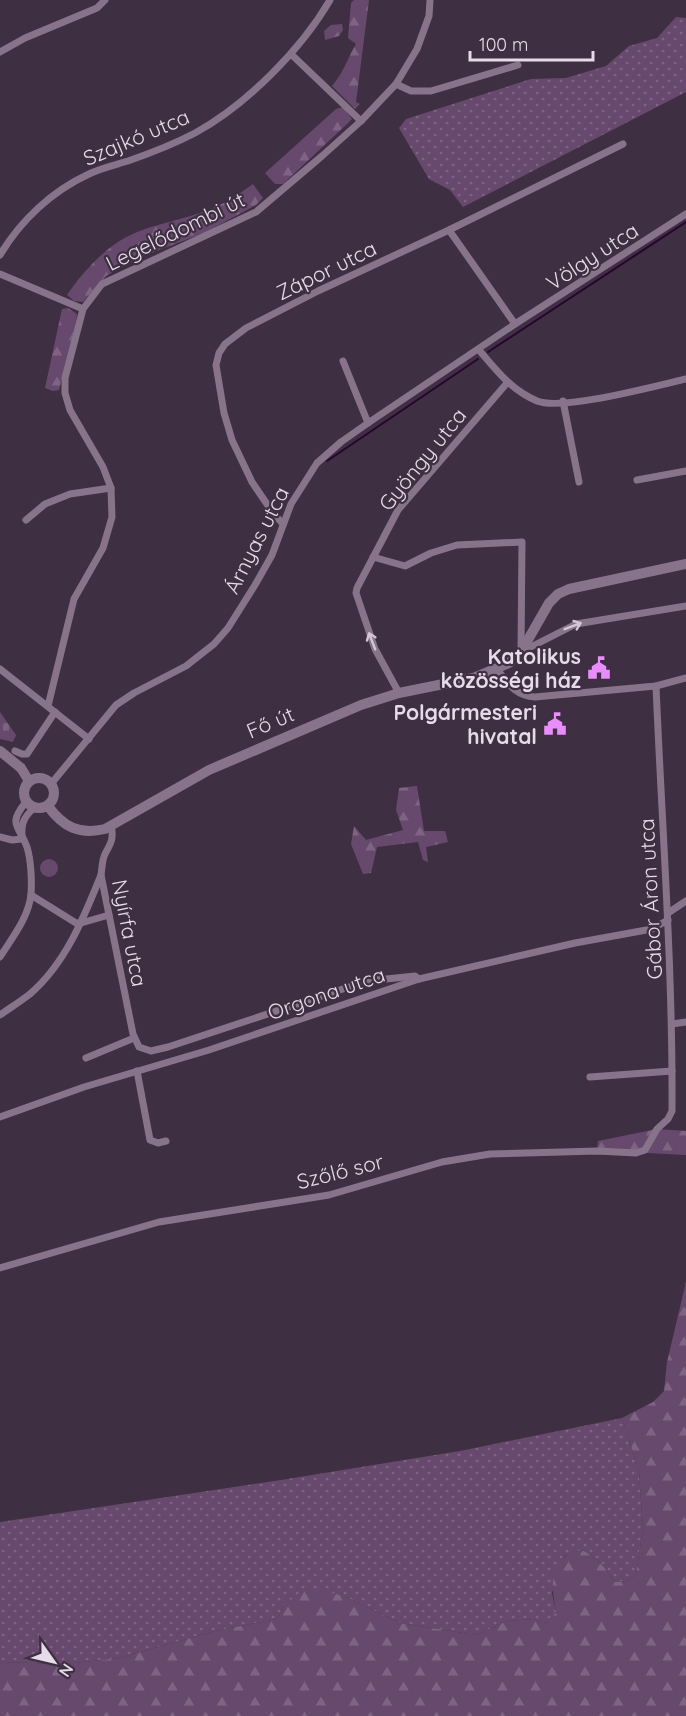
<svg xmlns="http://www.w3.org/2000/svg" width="686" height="1716" font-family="Quicksand,sans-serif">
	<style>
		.grass { fill: url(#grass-dots) }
		.forest { fill: url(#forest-firs) }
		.cemetery { fill: url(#cemetery-stones) }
		.park { fill: #68496e }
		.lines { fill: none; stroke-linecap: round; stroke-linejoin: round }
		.stream { stroke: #2a0431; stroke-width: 2 }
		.street { stroke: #87748a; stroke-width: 7 }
		.secondary { stroke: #87748a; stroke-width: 10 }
		.oneway { stroke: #d3c6d5 }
		.labels { text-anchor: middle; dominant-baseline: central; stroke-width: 4.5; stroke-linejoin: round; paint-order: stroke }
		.street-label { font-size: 21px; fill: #e6dbe8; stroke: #3f2f42 }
		.poi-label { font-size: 21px; font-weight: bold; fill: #e6dbe8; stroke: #3f2f42; text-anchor: end }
	</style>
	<defs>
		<pattern id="grass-dots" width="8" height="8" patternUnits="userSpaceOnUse" patternTransform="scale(1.5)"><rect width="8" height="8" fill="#68496e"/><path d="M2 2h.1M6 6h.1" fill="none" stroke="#7e6383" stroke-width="1.8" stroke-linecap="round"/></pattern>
		<pattern id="forest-firs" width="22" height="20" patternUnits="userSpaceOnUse" patternTransform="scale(1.5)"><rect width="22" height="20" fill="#68496e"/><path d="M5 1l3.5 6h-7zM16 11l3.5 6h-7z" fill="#7e6383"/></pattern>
		<pattern id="cemetery-stones" width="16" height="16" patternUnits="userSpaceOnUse" patternTransform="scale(1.5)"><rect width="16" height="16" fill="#68496e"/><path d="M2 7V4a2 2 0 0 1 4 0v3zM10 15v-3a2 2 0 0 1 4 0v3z" fill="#7e6383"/></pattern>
	</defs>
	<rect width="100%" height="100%" fill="#3f2f42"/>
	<g class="grass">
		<path d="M676 17 686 18V92L463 207 450 190 429 179 399 128 406 119 531 79 566 78 606 66 629 46 657 38Z"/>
		<path d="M622 1418 639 1471 643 1528 636 1575 626 1581 615 1582C605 1568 598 1558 582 1550L564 1556 552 1593 556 1612 547 1623 533 1619 507 1621 476 1635 400 1623 346 1597 285 1604 277 1619 215 1631 119 1658 65 1664 0 1662V1522L281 1480 460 1451Z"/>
	</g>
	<g class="forest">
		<path d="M354 0H369L356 102 360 104 355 109 332 86C344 72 347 59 356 44L348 38 351 3Z"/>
		<path d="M342 24 343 30 339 36 325 40 324 31 331 25Z"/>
		<path d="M343 107 352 119 347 124 283 184H275L265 173 336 109Z"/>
		<path d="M253 184 263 198 256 205 204 233 138 258 106 276 83 302 74 301 67 295C80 276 98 255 118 242 144 225 177 222 205 211 223 205 238 195 253 184Z"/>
		<path d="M68 308 77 314 76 322 59 390 53 391 45 388 62 309Z"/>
		<path d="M417 786 424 831H445L448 842 426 847 428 862 423 860 418 842 377 847 371 873 363 874 351 844 354 826 366 840 403 830 396 810 399 788Z"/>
		<path d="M657 1129 686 1131V1155L648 1153 645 1150 597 1151 598 1141Z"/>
		<path d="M686 1282V1716H0V1662L65 1664 119 1658 215 1631 277 1619 285 1604 304 1590 320 1589 346 1597 400 1623 476 1635 507 1621 533 1619 547 1623 556 1612C553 1595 548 1571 564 1557 568 1553 577 1552 582 1550 598 1558 605 1568 615 1582L626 1581 636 1575 643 1528 639 1471 622 1418 653 1402 664 1391 667 1362Z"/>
	</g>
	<path class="cemetery" d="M0 712 16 735 13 742 0 739Z"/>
	<circle class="park" cx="49" cy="868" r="9"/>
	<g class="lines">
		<g class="stream">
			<path d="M488 352 686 222"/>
			<path d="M327 461 478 359"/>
		</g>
		<g class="street">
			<path d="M0 52 25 38 97 8 105 0"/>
			<path d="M292 55 361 121"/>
			<path d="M396 84 411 91H431L518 65"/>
			<path d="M449 230 515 324"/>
			<path d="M0 255C21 220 52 191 89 174 101 168 115 165 128 161 151 153 174 144 195 133 246 105 301 50 330 0"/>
			<path d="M0 274 83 309"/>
			<path d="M479 350C496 370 511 390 537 401 562 411 656 386 686 379"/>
			<path d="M343 361 368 423"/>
			<path d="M563 401 579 482"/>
			<path d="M637 480 686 471"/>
			<path d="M26 520 45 504 70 494 111 488"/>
			<path d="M283 524 273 513 252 482 232 440 224 413 216 365 219 353 225 344 246 328 318 291 449 230 623 144"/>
			<path d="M373 557 405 566 431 553 457 545 522 542 521 652 576 624 686 606"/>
			<path d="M0 669 89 739"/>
			<path d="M497 669C508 683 515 696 535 697L656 686 686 678"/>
			<path d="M399 693 375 649 356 593 357 588 398 510 507 383"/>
			<path d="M48 706 74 599 103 548 112 517 111 488 103 467 70 410 65 393V378L83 309 102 284 256 212 322 156 361 121 396 84 417 49 429 16 430 0"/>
			<path d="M15 751 22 754H27L55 712"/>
			<path d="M51 784 116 705 134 693 186 666 214 644 228 628 255 585 272 555 291 504 317 463 341 442 368 423 515 324 686 214"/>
			<path d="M111 825C114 839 111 843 105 854 102 860 102 869 101 875L133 1034 139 1047 151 1051 168 1047 367 981 415 976 419 979"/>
			<path d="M0 837 12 840 22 839"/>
			<path d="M22 837C21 823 24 817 34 808"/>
			<path d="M31 895 76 923H81L109 915"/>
			<path d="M668 913 686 901"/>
			<path d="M0 957C12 938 29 917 31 894 32 881 31 860 27 847 19 825 7 825 26 802"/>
			<path d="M0 1015C10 1008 21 1001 30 994 66 963 84 917 101 875"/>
			<path d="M672 1024 686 1022"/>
			<path d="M86 1058 134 1038"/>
			<path d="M137 1071 150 1140 158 1143 166 1141"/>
			<path d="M590 1077 672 1071"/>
			<path d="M0 1117 84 1087 209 1050 419 979 575 943 652 929 668 920"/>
			<path d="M0 1268 159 1222 329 1195 442 1162 490 1154 597 1151 636 1153 645 1150 657 1129 668 1119 672 1111C673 969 662 828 656 686"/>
		</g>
		<g class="secondary">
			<path d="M0 751 21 768 29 781"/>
			<circle cx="39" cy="793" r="15"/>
			<path d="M48 806C63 827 79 835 105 829L209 770 361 705 399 693 473 678 509 663 521 652 549 603 558 594 569 589 686 564"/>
		</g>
	</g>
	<defs><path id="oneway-shaft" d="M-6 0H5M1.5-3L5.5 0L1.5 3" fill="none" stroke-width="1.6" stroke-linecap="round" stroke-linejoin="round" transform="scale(1.5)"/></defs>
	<g class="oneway">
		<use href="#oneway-shaft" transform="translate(573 626) rotate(-21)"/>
		<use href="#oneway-shaft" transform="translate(372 641) rotate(-111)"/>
	</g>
	<defs>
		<g id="civic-bare" transform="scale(1.8)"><path d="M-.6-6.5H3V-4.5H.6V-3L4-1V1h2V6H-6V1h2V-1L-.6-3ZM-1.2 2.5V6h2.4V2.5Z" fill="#ea8dfc" stroke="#3f2f42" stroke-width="2.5" paint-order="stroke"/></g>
	</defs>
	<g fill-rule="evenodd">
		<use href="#civic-bare" x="599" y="668"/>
		<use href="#civic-bare" x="555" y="724"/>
	</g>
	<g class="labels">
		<g class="street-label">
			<text transform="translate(136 137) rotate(-23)">Szajkó utca</text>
			<text transform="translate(175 231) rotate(-26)">Legelődombi út</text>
			<text transform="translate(592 256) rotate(-33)">Völgy utca</text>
			<text transform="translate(326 270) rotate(-26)">Zápor utca</text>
			<text transform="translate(422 459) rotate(-51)">Gyöngy utca</text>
			<text transform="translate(256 540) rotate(-63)">Árnyas utca</text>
			<text transform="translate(270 722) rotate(-23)">Fő út</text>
			<text transform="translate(650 899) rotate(-93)">Gábor Áron utca</text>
			<text transform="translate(130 933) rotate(79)">Nyírfa utca</text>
			<text transform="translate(326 993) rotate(-19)">Orgona utca</text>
			<text transform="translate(340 1171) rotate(-14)">Szőlő sor</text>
		</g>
		<g class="poi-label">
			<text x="581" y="656">Katolikus<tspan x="581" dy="24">közösségi ház</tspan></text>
			<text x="537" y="712">Polgármesteri<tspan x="537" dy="24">hivatal</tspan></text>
		</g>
	</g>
	<g transform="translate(54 1662) rotate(124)" stroke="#3f2f42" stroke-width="4.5" paint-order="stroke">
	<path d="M0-4.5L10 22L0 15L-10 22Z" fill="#e6dbe8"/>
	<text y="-9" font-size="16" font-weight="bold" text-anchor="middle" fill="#e6dbe8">N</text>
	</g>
	<path d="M470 51v9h123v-9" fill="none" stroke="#e6dbe8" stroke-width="3"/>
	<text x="479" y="51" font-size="18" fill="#e6dbe8" stroke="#3f2f42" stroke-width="4.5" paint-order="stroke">100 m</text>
</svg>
